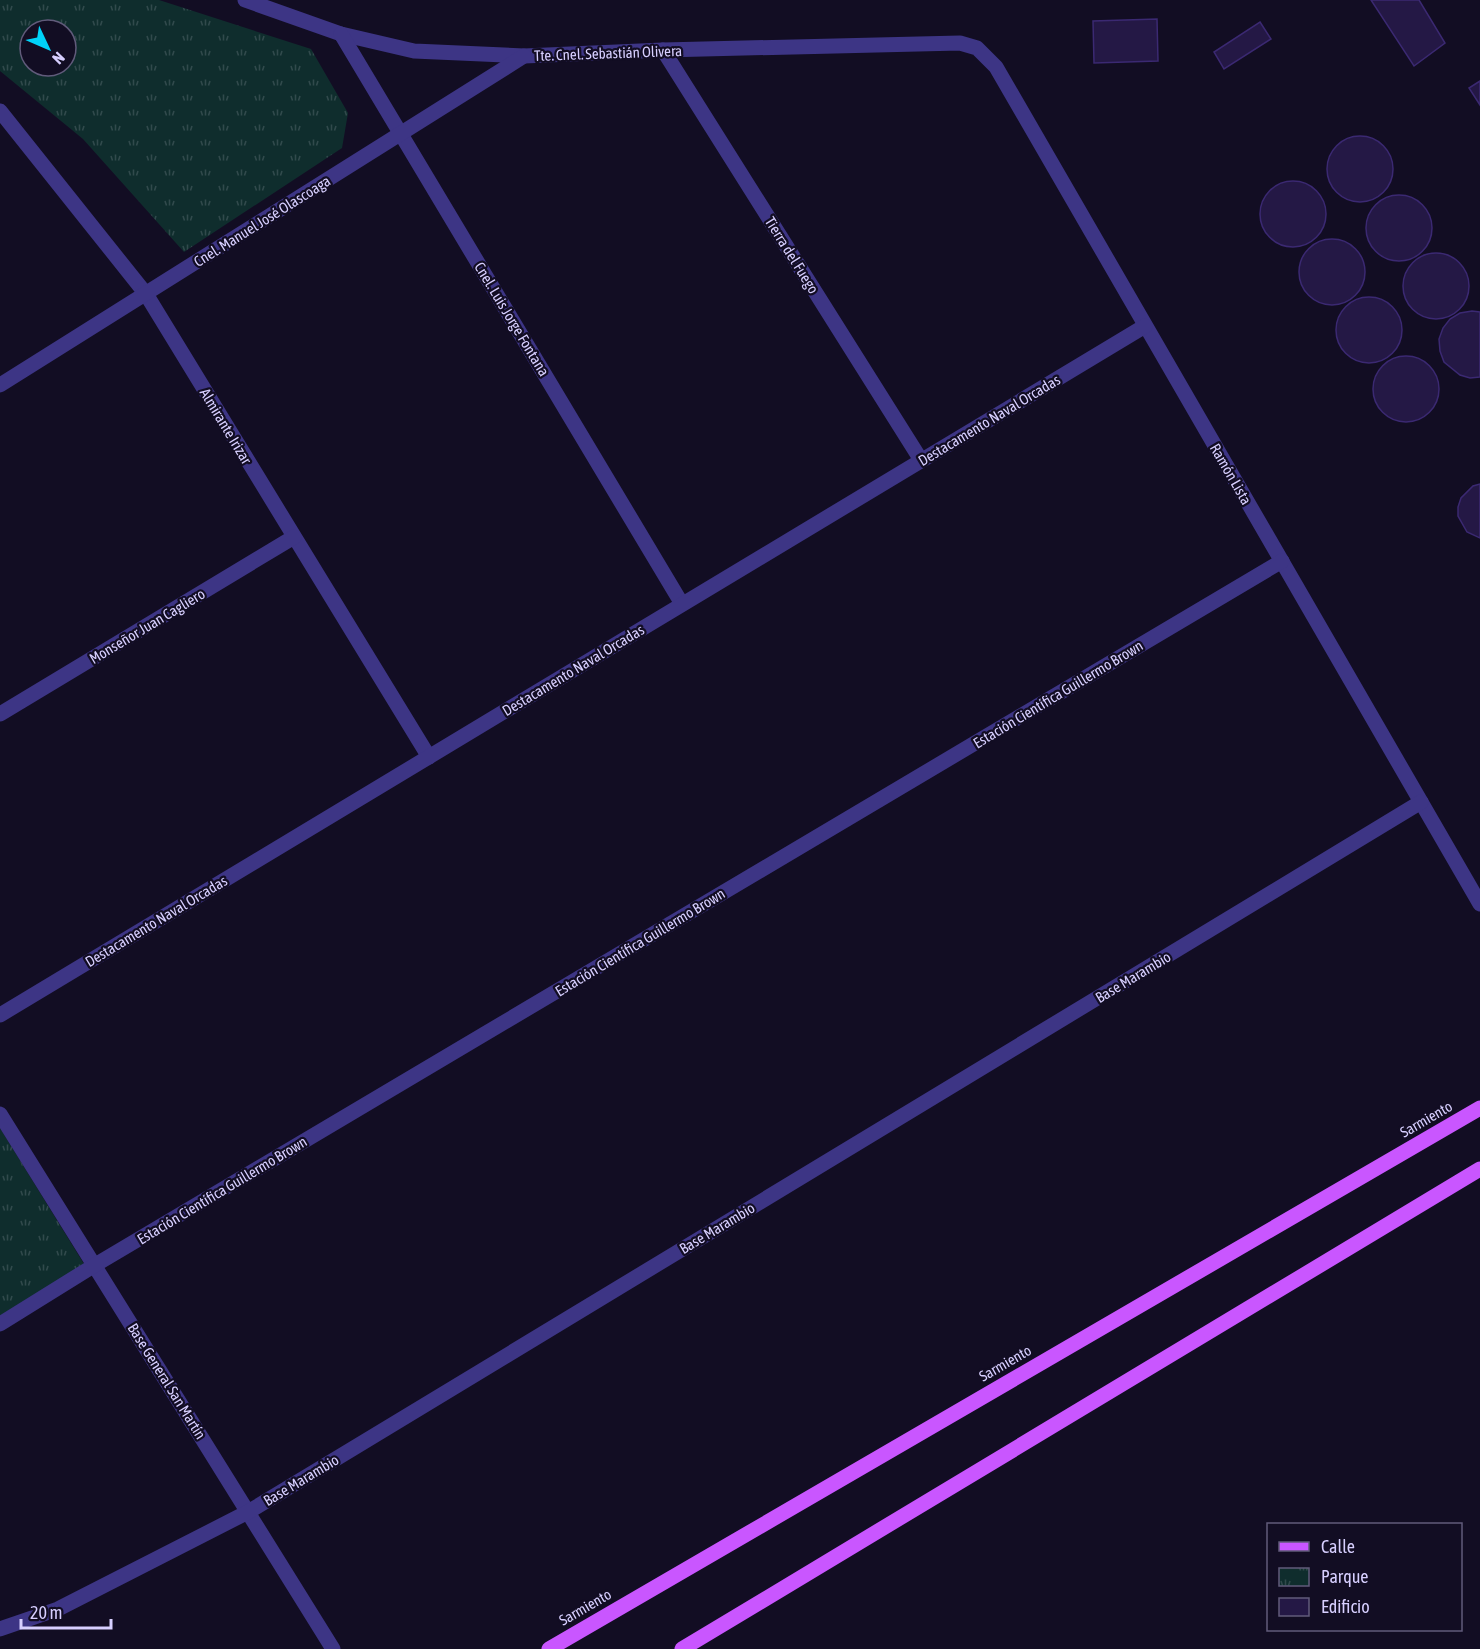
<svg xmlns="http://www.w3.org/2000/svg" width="1480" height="1649" font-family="'Asap Condensed',sans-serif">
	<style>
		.park { fill: url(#park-tufts); fill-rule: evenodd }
		.building { fill: #241845; stroke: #3b2972; stroke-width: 1.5 }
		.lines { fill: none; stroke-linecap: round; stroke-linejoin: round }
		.minor { stroke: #3d3585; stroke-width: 15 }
		.major { stroke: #c956ff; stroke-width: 15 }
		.labels { text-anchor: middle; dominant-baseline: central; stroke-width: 4.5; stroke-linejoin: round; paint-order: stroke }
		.street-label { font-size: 15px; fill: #d7cfff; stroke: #120d23 }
	</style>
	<defs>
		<pattern id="park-tufts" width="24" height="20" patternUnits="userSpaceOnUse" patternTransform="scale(1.5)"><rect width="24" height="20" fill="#0f2d2d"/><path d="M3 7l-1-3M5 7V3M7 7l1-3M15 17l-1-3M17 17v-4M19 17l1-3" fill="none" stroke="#314a4c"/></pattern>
	</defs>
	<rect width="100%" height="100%" fill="#120d23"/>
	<g class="park">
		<path d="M0 0H159L311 49 348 113 342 148 184 252 83 139 0 71ZM30 30H66V66H30Z"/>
		<path d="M0 1128 84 1264 0 1316Z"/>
	</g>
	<g class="building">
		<path d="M1371 0H1419L1445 43 1414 66Z"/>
		<path d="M1157 19 1158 61 1094 63 1093 21Z"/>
		<path d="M1260 22 1271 39 1224 69 1214 52Z"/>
		<path d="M1480 81V105L1469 88Z"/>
		<circle cx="1360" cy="169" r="33"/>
		<circle cx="1293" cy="214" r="33"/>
		<circle cx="1399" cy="228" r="33"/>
		<circle cx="1332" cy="272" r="33"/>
		<circle cx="1436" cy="286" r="33"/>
		<circle cx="1369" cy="330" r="33"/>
		<path d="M1472 311 1480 312V377L1470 378 1460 375 1444 362 1440 351 1439 339 1443 328 1450 319 1460 313Z"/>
		<circle cx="1406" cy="389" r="33"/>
		<path d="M1480 484V538L1467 532 1458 516V507L1461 498 1473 486Z"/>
	</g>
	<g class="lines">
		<g class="minor">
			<path d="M245 0 341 34 414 51 524 56 663 50 960 43 977 48 996 67 1480 904"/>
			<path d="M341 34 682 604"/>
			<path d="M663 50 921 460"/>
			<path d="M0 111 146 294 429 757"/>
			<path d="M0 385 524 56"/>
			<path d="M0 714 294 537"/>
			<path d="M0 1015 1145 326"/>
			<path d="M0 1114 333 1649"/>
			<path d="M0 1324 95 1265 1282 561"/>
			<path d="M0 1629 58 1609 248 1512 1421 802"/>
		</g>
		<g class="major">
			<path d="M549 1649 1480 1108"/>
			<path d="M682 1649 1480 1169"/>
		</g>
	</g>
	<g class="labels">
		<g class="street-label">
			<text transform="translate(608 53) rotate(-2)">Tte. Cnel. Sebastián Olivera</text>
			<text transform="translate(262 221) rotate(-32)">Cnel. Manuel José Olascoaga</text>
			<text transform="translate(792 255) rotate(58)">Tierra del Fuego</text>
			<text transform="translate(512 319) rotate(59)">Cnel. Luis Jorge Fontana</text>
			<text transform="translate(989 420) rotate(-31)">Destacamento Naval Orcadas</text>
			<text transform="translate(226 426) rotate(59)">Almirante Irizar</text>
			<text transform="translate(1231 474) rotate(60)">Ramón Lista</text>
			<text transform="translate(147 626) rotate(-31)">Monseñor Juan Cagliero</text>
			<text transform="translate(573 670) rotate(-31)">Destacamento Naval Orcadas</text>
			<text transform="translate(1058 694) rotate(-31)">Estación Científica Guillermo Brown</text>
			<text transform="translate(156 921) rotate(-31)">Destacamento Naval Orcadas</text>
			<text transform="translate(640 942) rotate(-31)">Estación Científica Guillermo Brown</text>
			<text transform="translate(1133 977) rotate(-31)">Base Marambio</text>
			<text transform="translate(1426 1119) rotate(-30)">Sarmiento</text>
			<text transform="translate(222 1190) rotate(-31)">Estación Científica Guillermo Brown</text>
			<text transform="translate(717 1228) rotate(-31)">Base Marambio</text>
			<text transform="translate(1005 1363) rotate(-30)">Sarmiento</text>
			<text transform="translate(167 1381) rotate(58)">Base General San Martín</text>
			<text transform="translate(301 1480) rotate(-31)">Base Marambio</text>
			<text transform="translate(585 1607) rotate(-30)">Sarmiento</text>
		</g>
	</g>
	<rect x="1267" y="1523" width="195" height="108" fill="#120d23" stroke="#615b7b" stroke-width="1.5"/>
	<rect x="1279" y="1542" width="30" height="9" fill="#c956ff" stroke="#615b7b" stroke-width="1.5"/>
	<text x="1321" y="1553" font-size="18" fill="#d7cfff">Calle</text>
	<rect x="1279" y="1568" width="30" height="18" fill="url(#park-tufts)" stroke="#615b7b" stroke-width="1.5"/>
	<text x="1321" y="1583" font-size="18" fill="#d7cfff">Parque</text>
	<rect x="1279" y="1598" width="30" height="18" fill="#241845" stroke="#615b7b" stroke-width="1.5"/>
	<text x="1321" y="1613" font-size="18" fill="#d7cfff">Edificio</text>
	<g transform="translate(48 48) rotate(134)"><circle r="28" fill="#120d23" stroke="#615b7b" stroke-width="1.5"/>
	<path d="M0-4.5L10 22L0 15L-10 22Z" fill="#00d3fa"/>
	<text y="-9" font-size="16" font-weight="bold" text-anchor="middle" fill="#d7cfff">N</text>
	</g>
	<path d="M21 1619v9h90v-9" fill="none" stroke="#d7cfff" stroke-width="3"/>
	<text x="30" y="1619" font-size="18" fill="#d7cfff" stroke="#120d23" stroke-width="4.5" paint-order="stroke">20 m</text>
</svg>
